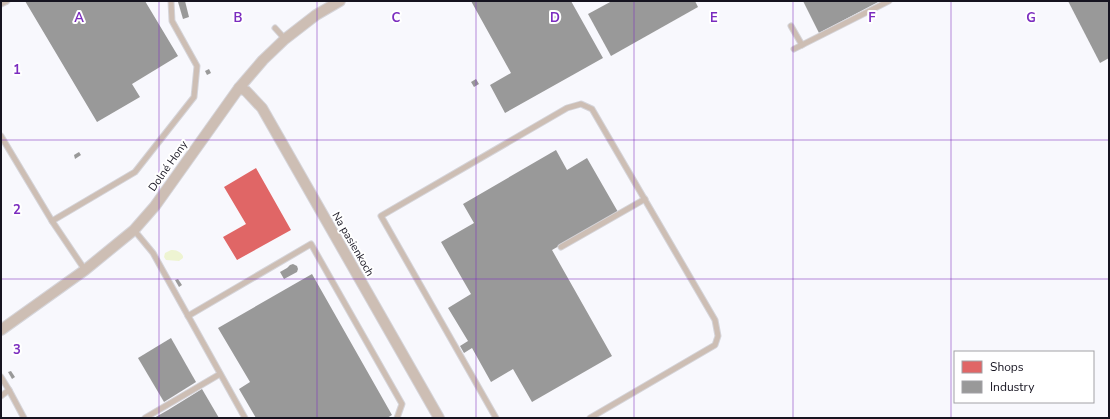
<svg xmlns="http://www.w3.org/2000/svg" width="1110" height="419" font-family="'Nunito Sans',sans-serif">
	<style>
		.green { fill: #eef4d2 }
		.shops { fill: #e06666 }
		.industry { fill: #999 }
		.lines { fill: none; stroke-linecap: round; stroke-linejoin: round }
		.service-casing { stroke: #d5d4d9; stroke-width: 7 }
		.minor-casing { stroke: #d5d4d9; stroke-width: 12 }
		.service { stroke: #cdbeb4; stroke-width: 5 }
		.minor { stroke: #cdbeb4; stroke-width: 10 }
		.grid { fill: none; stroke: #7b2cbf; stroke-width: 1; stroke-opacity: 0.55 }
		.labels { text-anchor: middle; dominant-baseline: central; stroke-width: 4; stroke-linejoin: round; paint-order: stroke }
		.street-label { font-size: 11px; fill: #161420; stroke: #fff }
		.grid-label { font-size: 13px; text-anchor: middle; font-weight: bold; fill: #7b2cbf; stroke: #fff; stroke-width: 4; stroke-linejoin: round; paint-order: stroke }
	</style>
	<rect width="100%" height="100%" fill="#f8f8fd"/>
	<path class="green" d="M171 250C176 250 180 251 183 256V258L179 261 166 260 164 257 165 253Z"/>
	<path class="shops" d="M256 168 291 230 237 260 223 237 246 224 224 187Z"/>
	<g class="industry">
		<path d="M25 1H145L178 56 132 84 140 97 97 122Z"/>
		<path d="M180 1H185L189 17 183 19 178 2Z"/>
		<path d="M471 1H571L603 58 505 113 490 85 511 73Z"/>
		<path d="M612 1H695L698 7 611 56 588 14Z"/>
		<path d="M803 1H880L819 33Z"/>
		<path d="M1068 1H1109V58L1100 63Z"/>
		<path d="M209 69 211 73 207 75 205 71Z"/>
		<path d="M476 79 479 84 474 87 471 82Z"/>
		<path d="M556 150 567 170 587 158 618 212 552 250 612 356 532 402 513 369 491 382 472 348 464 353 460 346 468 341 448 308 471 294 441 242 474 223 463 204Z"/>
		<path d="M79 152 81 155 75 159 74 155Z"/>
		<path d="M293 264 297 266 298 269 297 272 284 279 280 272 287 268 290 265Z"/>
		<path d="M312 274 392 415 387 418H256L239 389 250 382 218 328Z"/>
		<path d="M178 279 182 285 179 287 175 280Z"/>
		<path d="M171 338 196 382 164 402 138 358Z"/>
		<path d="M11 371 15 377 12 379 8 372Z"/>
		<path d="M202 389 219 418H154L168 410Z"/>
	</g>
	<g class="lines">
		<g class="service-casing">
			<g id="service">
				<path d="M1 4 7 1"/>
				<path d="M791 26 802 45"/>
				<path d="M275 28 285 39"/>
				<path d="M794 49 889 1"/>
				<path d="M1 136 52 221 85 270"/>
				<path d="M52 221 135 172 194 97 197 66 172 21 171 1"/>
				<path d="M134 230 153 253 245 418"/>
				<path d="M561 247 645 199"/>
				<path d="M188 316 311 244 402 404 397 418"/>
				<path d="M1 377 9 390 1 396"/>
				<path d="M9 390 24 418"/>
				<path d="M145 418 220 374"/>
				<path d="M496 418 381 216 567 108 581 104 592 109 715 320 718 336 715 345 590 418"/>
			</g>
		</g>
		<g class="minor-casing">
			<g id="minor">
				<path d="M239 88 246 91 262 108 439 418"/>
				<path d="M1 330 85 270 134 230 155 206 239 88 263 60 285 39 316 15 340 1"/>
			</g>
		</g>
		<use href="#service" class="service"/>
		<use href="#minor" class="minor"/>
	</g>
	<path class="grid" d="M159 1V418M317 1V418M476 1V418M634 1V418M793 1V418M951 1V418M1 140H1109M1 279H1109"/>
	<g class="labels">
		<g class="street-label">
			<text transform="translate(168 166) rotate(-55)">Dolné Hony</text>
			<text transform="translate(353 244) rotate(60)">Na pasienkoch</text>
		</g>
	</g>
	<g class="grid-label">
		<text x="79" y="22">A</text>
		<text x="238" y="22">B</text>
		<text x="396" y="22">C</text>
		<text x="555" y="22">D</text>
		<text x="714" y="22">E</text>
		<text x="872" y="22">F</text>
		<text x="1031" y="22">G</text>
		<text x="17" y="74">1</text>
		<text x="17" y="214">2</text>
		<text x="17" y="354">3</text>
	</g>
	<rect width="1110" height="419" fill="none" stroke="#161420" stroke-width="4"/>
	<rect x="954" y="351" width="140" height="52" fill="#ffffff" stroke="#a2a1a6"/>
	<rect x="962" y="361" width="20" height="12" fill="#e06666" stroke="#a2a1a6"/>
	<text x="990" y="371" font-size="12" fill="#161420">Shops</text>
	<rect x="962" y="381" width="20" height="12" fill="#999999" stroke="#a2a1a6"/>
	<text x="990" y="391" font-size="12" fill="#161420">Industry</text>
</svg>
